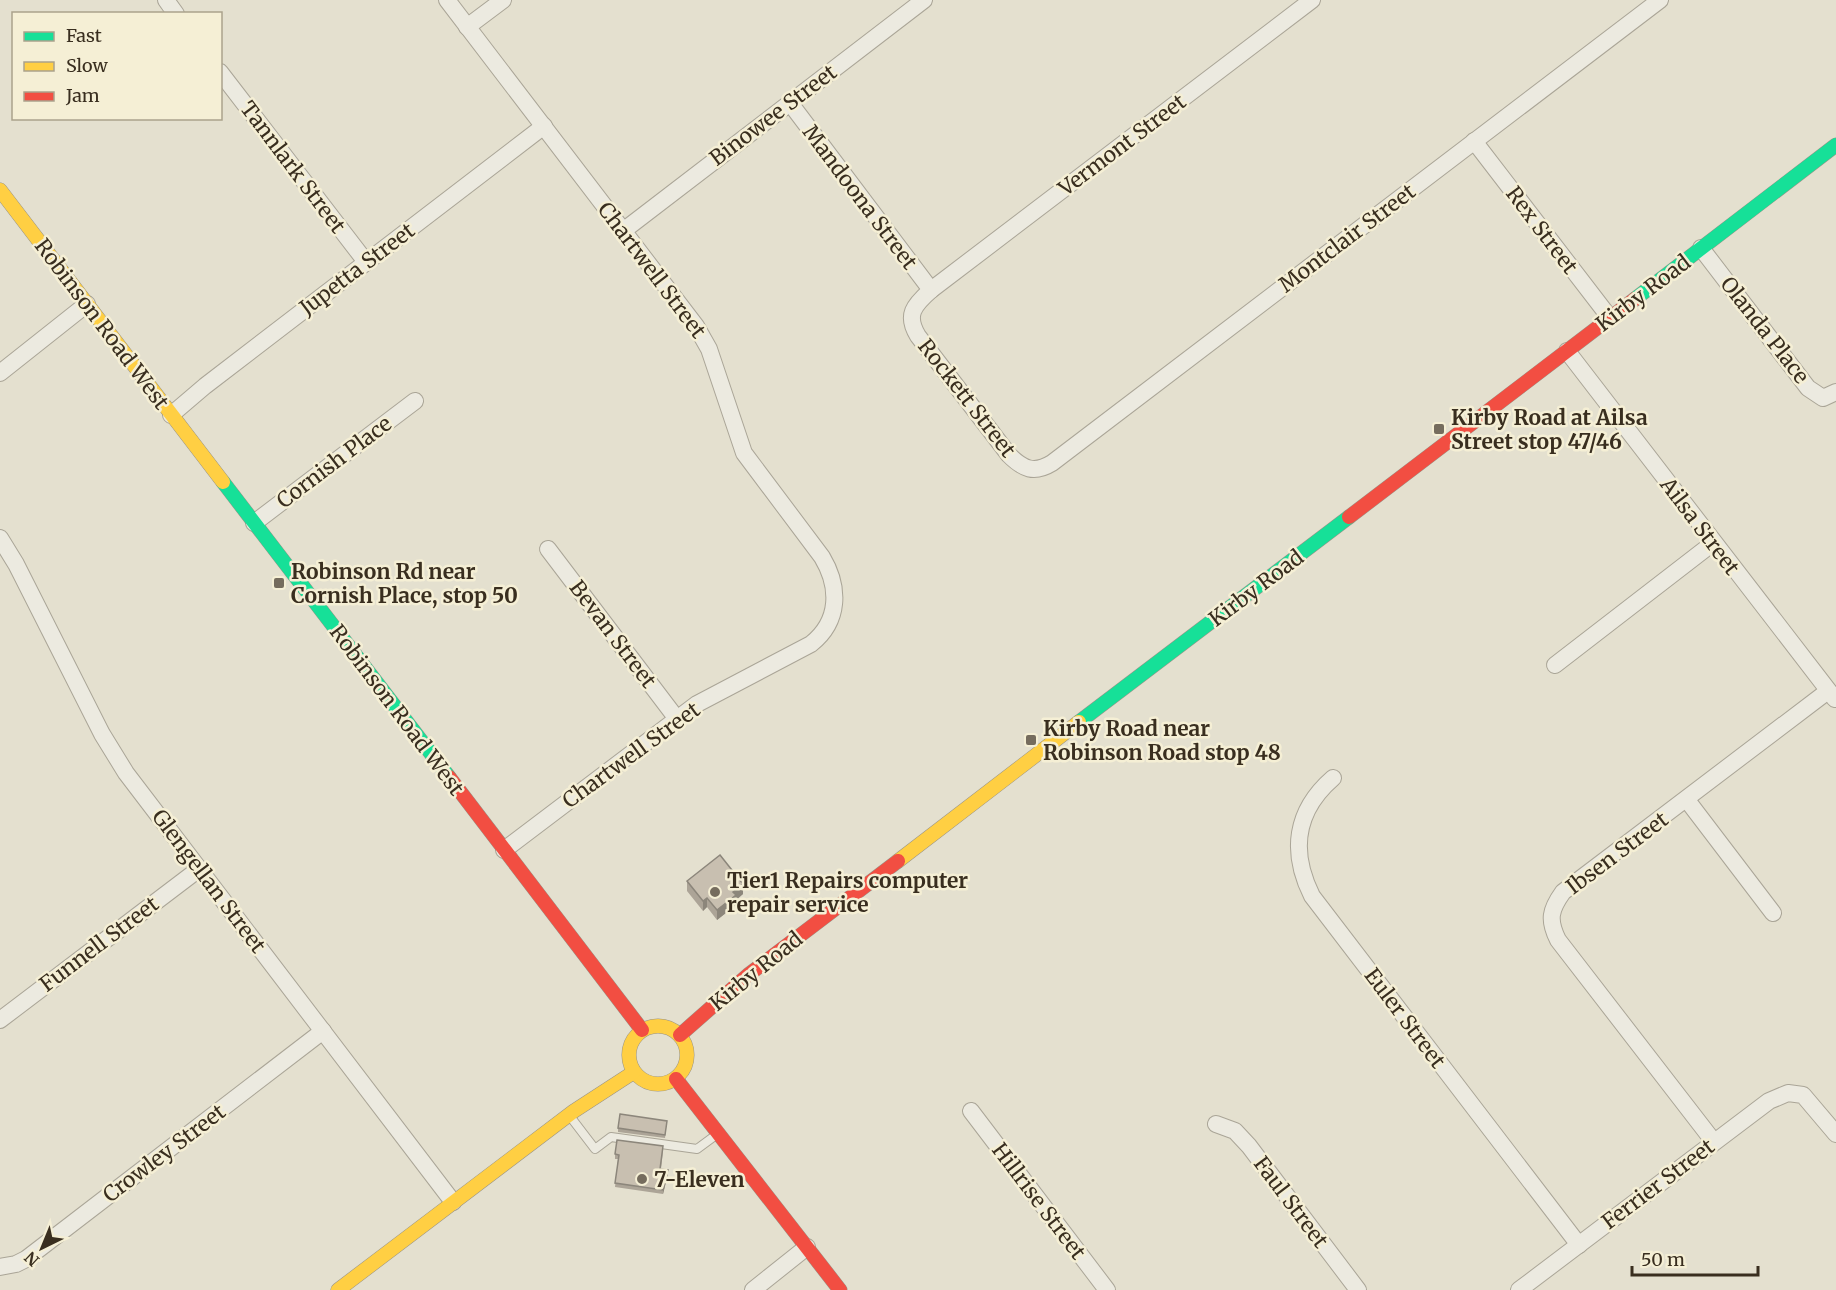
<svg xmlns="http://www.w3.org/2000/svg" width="1836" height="1290" font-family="Merriweather,serif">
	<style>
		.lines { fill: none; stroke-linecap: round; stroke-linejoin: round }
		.lane-casing { stroke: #aaa597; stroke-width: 10 }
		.street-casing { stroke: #aaa597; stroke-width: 18 }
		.fast-casing { stroke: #999488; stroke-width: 15 }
		.slow-casing { stroke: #999488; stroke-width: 15 }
		.jam-casing { stroke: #999488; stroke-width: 15 }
		.lane { stroke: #eceae0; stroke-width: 8 }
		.street { stroke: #eceae0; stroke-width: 16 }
		.fast { stroke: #16e098; stroke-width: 14 }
		.slow { stroke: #ffcf43; stroke-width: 14 }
		.jam { stroke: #f24e42; stroke-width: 14 }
		.wall { fill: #aca497 }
		.shaded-wall { fill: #8c867b }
		.building { fill: #c8bfb0; stroke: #8c867b; stroke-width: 1.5 }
		.poi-dot { fill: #756c5d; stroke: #f5efd5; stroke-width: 2 }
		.labels { text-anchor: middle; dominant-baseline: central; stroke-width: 5; stroke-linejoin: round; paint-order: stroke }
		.street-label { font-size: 21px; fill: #392e1f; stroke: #f5efd5 }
		.poi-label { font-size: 21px; font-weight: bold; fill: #392e1f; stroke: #f5efd5; text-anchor: start }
	</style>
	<rect width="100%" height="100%" fill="#e4e0cf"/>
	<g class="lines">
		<g class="lane-casing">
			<path id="lane" d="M569 1115 595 1149 611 1137 697 1149 716 1135"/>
		</g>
		<g class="street-casing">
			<g id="street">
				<path d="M166 0 176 14"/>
				<path d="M447 0 696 326 709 349 744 453 822 557C840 587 840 621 811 644L697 704 504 850"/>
				<path d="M1312 0 931 290C914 305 905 315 918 336L1009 455C1023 469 1034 474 1052 463L1660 0"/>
				<path d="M467 27 503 0"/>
				<path d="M220 72 366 262"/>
				<path d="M790 103 931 290"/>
				<path d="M1474 141 1610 318"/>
				<path d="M623 231 924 0"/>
				<path d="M1701 248 1808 388 1823 398 1836 392"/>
				<path d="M1567 351 1835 699"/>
				<path d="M0 373 87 304"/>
				<path d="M171 415 205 386 544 126"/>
				<path d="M254 523 415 401"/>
				<path d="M0 538 16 564 102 734 126 773 453 1202"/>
				<path d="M548 549 677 719"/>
				<path d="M1555 665 1713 543"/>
				<path d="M1333 778C1295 811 1290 852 1312 896L1579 1245"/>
				<path d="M1687 800 1773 913"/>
				<path d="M0 1020 199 869"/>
				<path d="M971 1111 1107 1290"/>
				<path d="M1216 1124 1235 1131 1249 1146 1358 1290"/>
				<path d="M1714 1142 1558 940C1548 920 1550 910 1563 892L1828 691"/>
				<path d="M0 1267 16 1264 26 1259 323 1031"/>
				<path d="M753 1290 807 1247"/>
				<path d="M1519 1290 1769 1101 1788 1093 1803 1095 1836 1134"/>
			</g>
		</g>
		<g class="fast-casing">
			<g id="fast">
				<path d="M1635 299 1836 145"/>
				<path d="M223 482 449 777"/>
				<path d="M1079 722 1349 517"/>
			</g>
		</g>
		<g class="slow-casing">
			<g id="slow">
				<path d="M0 190 223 482"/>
				<path d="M898 861 1079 722"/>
				<circle cx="658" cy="1055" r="29"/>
				<path d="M338 1290 574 1111 634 1072"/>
			</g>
		</g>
		<g class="jam-casing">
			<g id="jam">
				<path d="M1349 517 1635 299"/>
				<path d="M449 777 642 1030"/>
				<path d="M680 1035 748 975 898 861"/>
				<path d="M676 1079 840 1290"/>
			</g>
		</g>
		<use href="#lane" class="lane"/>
		<use href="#street" class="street"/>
		<use href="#fast" class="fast"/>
		<use href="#slow" class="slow"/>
		<use href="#jam" class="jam"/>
	</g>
	<g class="wall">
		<path d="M687 881 743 894 736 900V905L717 920 707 907 703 911 687 891Z"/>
		<path d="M667 1121 665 1138 618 1132V1128Z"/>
		<path d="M663 1151 661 1169 668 1174 663 1194 615 1187 618 1159H615V1154Z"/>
	</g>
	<g class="shaded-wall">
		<path d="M743 884V894L736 900V905L717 920V910L733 892Z"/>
		<path d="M707 898V907L703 911V901Z"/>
		<path d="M668 1170V1174L663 1194V1190Z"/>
	</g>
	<g class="building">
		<path d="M720 855 743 884 733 892 736 895 717 910 707 898 703 901 687 881Z"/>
		<path d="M620 1114 667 1121 665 1135 618 1128Z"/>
		<path d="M617 1140 663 1146 660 1169 668 1170 663 1190 615 1183 619 1155 615 1154Z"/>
	</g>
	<g class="poi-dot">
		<rect x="1433" y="423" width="12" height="12" rx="3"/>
		<rect x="273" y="577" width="12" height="12" rx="3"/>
		<rect x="1025" y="734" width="12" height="12" rx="3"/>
		<circle cx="715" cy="892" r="6"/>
		<circle cx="642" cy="1179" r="6"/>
	</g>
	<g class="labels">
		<g class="street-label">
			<text transform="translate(773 115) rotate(-37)">Binowee Street</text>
			<text transform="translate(1122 145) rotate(-37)">Vermont Street</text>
			<text transform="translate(293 167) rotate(53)">Tannlark Street</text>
			<text transform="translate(860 197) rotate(53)">Mandoona Street</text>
			<text transform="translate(1542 230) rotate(53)">Rex Street</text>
			<text transform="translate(1347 238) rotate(-37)">Montclair Street</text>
			<text transform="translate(357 269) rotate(-37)">Jupetta Street</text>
			<text transform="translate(652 270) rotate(53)">Chartwell Street</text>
			<text transform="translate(1643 293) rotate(-37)">Kirby Road</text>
			<text transform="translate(102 324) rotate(53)">Robinson Road West</text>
			<text transform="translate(1765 330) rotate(52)">Olanda Place</text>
			<text transform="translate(967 398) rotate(52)">Rockett Street</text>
			<text transform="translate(334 462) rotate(-37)">Cornish Place</text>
			<text transform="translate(1700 526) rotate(53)">Ailsa Street</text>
			<text transform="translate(1256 588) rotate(-37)">Kirby Road</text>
			<text transform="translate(613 634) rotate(53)">Bevan Street</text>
			<text transform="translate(397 710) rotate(53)">Robinson Road West</text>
			<text transform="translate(631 755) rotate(-36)">Chartwell Street</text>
			<text transform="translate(1617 853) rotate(-37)">Ibsen Street</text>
			<text transform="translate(209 881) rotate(53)">Glengellan Street</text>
			<text transform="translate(99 944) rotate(-37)">Funnell Street</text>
			<text transform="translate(756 971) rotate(-39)">Kirby Road</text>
			<text transform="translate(1405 1018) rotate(53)">Euler Street</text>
			<text transform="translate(164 1153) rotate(-37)">Crowley Street</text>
			<text transform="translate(1658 1184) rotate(-37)">Ferrier Street</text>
			<text transform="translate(1039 1201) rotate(53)">Hillrise Street</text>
			<text transform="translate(1291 1202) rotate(53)">Faul Street</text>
		</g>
		<g class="poi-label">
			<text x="1451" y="417">Kirby Road at Ailsa<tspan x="1451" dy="24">Street stop 47/46</tspan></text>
			<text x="291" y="571">Robinson Rd near<tspan x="291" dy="24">Cornish Place, stop 50</tspan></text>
			<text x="1043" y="728">Kirby Road near<tspan x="1043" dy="24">Robinson Road stop 48</tspan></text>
			<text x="727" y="880">Tier1 Repairs computer<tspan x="727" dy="24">repair service</tspan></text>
			<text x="654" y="1179">7-Eleven</text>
		</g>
	</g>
	<rect x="12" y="12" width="210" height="108" fill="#f5efd5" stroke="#aaa28c" stroke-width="1.5"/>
	<rect x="24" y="32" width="30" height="9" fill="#16e098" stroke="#aaa28c" stroke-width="1.5"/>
	<text x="66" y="42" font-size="18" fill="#392e1f">Fast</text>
	<rect x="24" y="62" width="30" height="9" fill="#ffcf43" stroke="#aaa28c" stroke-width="1.5"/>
	<text x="66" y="72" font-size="18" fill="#392e1f">Slow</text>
	<rect x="24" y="92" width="30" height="9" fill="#f24e42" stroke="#aaa28c" stroke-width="1.5"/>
	<text x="66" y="102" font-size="18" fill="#392e1f">Jam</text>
	<g transform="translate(42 1248) rotate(223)" stroke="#f5efd5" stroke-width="4.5" paint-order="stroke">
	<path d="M0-4.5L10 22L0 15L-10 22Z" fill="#392e1f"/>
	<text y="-9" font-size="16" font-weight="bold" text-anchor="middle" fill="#392e1f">N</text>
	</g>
	<path d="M1632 1266v9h126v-9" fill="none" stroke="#392e1f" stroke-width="3"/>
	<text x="1641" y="1266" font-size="18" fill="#392e1f" stroke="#f5efd5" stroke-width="4.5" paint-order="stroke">50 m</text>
</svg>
